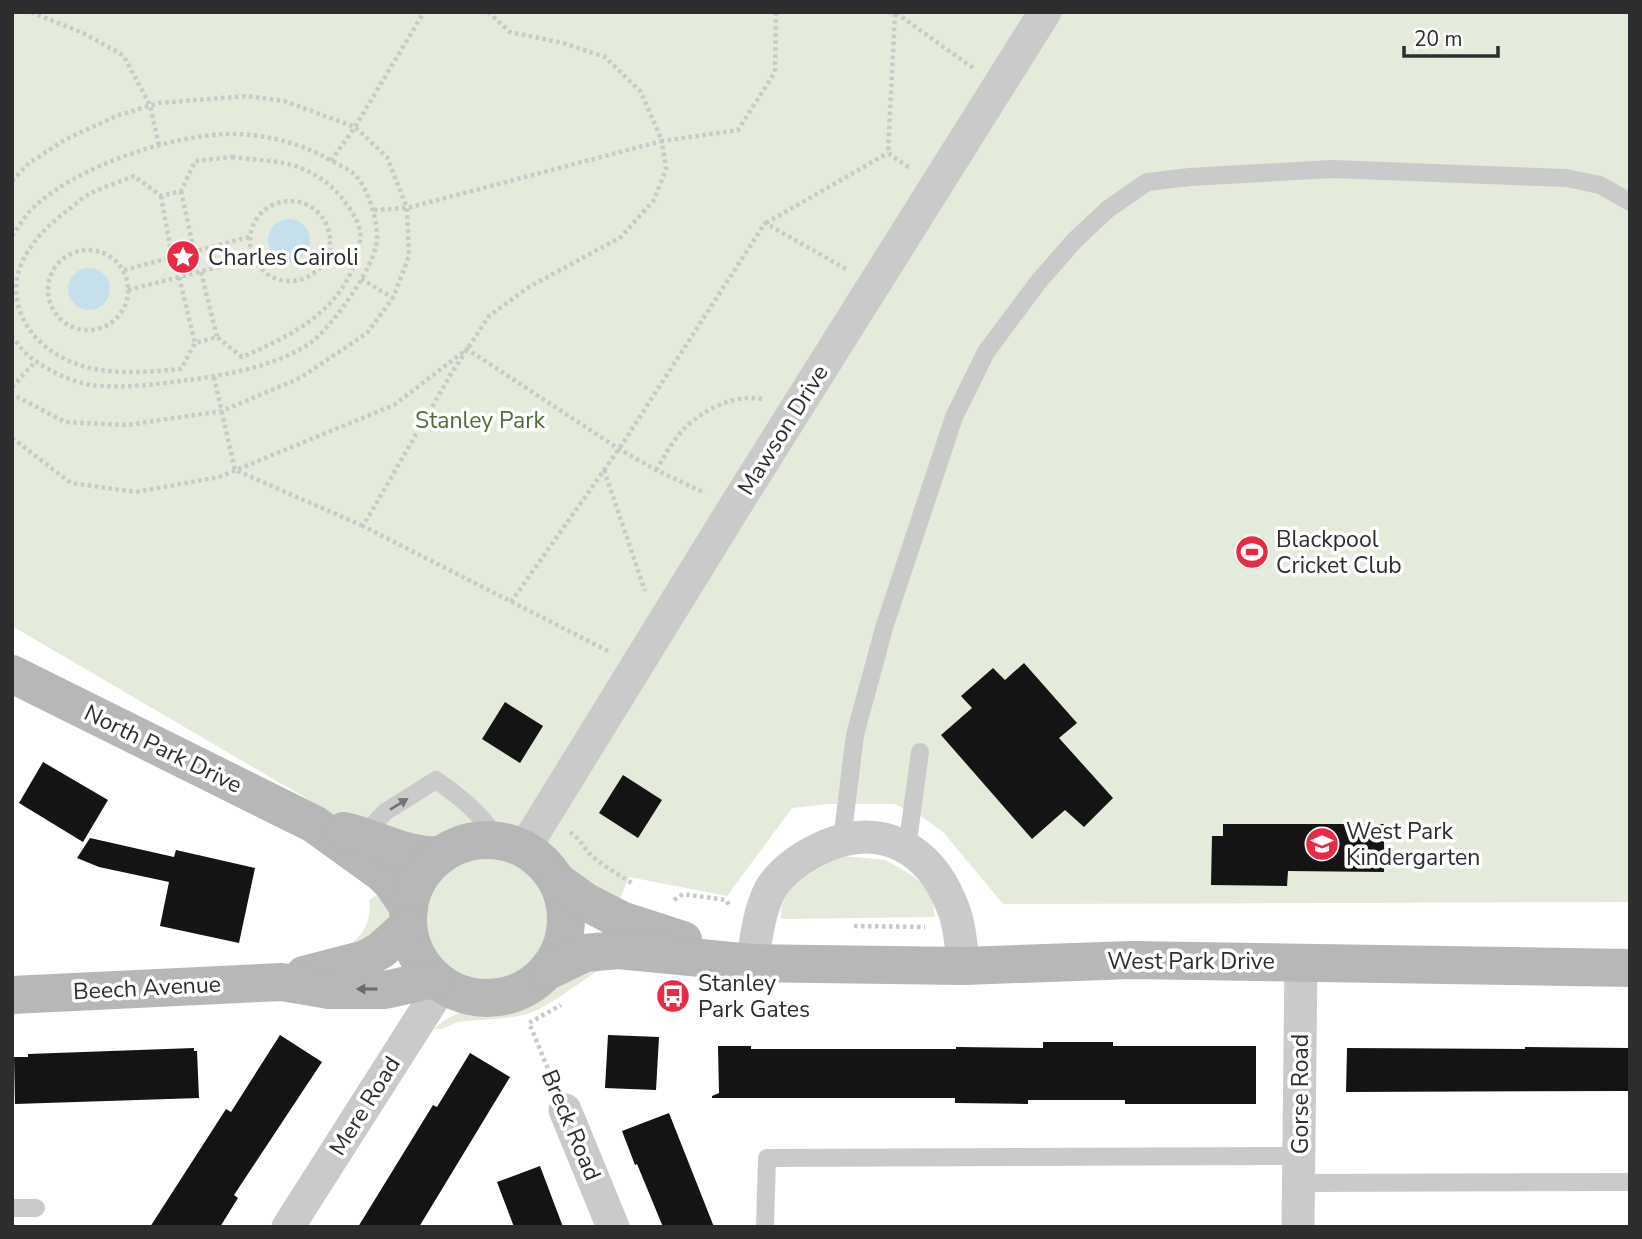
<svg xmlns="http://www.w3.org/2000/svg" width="1642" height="1239" font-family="'Nunito Sans',sans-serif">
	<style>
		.green { fill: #e4ebda }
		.water { fill: #c5dfec }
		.building { fill: #141414 }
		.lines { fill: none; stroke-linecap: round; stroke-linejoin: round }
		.path { stroke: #cacaca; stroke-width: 4.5; stroke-dasharray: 3.5 3.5; stroke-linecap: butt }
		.lane { stroke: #cacaca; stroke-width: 18 }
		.street { stroke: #cacaca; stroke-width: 33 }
		.secondary { stroke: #b7b7b7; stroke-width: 38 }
		.oneway { fill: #747474 }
		.oneway2 { fill: #6b6b6b }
		.labels { text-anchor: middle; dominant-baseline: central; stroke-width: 7; stroke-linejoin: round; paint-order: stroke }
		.poi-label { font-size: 23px; fill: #2d2d2d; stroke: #fff; text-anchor: start }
		.park-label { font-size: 23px; fill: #536a39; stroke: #fff }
		.street-label { font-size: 23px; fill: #2d2d2d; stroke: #fff }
	</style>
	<rect width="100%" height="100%" fill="#fff"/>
	<g class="green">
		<path d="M12 12H1630V902L1003 904 943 832 919 815 894 804H829L792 808 727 896 629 877 618 904 513 827 490 828 472 834 404 878 370 828 333 814 12 626Z"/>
		<circle cx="491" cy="921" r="66"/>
		<path d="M844 856 885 860 905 871 921 882 932 897 935 917 781 919C781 914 781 907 783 902 792 880 824 865 844 856Z"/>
		<path d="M383 891 390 913 388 920 355 946 354 941C366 931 372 916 369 900Z"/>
		<path d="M599 970C579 983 546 1009 524 1015 503 1020 481 1019 459 1022 449 1024 444 1031 434 1029 461 1003 485 1012 515 1004 534 998 548 981 567 975 577 972 589 972 599 970Z"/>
	</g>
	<g class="water">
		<circle cx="289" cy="240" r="21"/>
		<circle cx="89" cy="289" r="21"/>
	</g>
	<g class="building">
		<path d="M1024 663 1077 723 1059 738 1113 798 1084 827 1065 810 1032 839 941 735 972 708 961 696 993 668 1005 680Z"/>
		<path d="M505 702 543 726 520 763 482 739Z"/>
		<path d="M43 762 108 800 83 842 19 803Z"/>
		<path d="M623 775 662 800 638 838 599 813Z"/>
		<path d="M1223 824H1384V872L1288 871 1287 886 1211 885 1212 836H1223Z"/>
		<path d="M90 838 174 857 176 850 255 868 239 943 160 926 169 882 99 867 77 858Z"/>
		<path d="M280 1035 322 1062 234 1195 238 1198 220 1227H150L226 1109 231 1112Z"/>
		<path d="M608 1035 659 1037 656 1090 605 1088Z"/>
		<path d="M1043 1042H1113V1046H1256V1104H1125V1100H1028V1104L955 1103V1098H712V1096L719 1093 718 1046H751V1049H956V1047L1043 1048Z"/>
		<path d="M1525 1047 1630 1048V1091L1346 1092 1347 1048 1525 1049Z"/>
		<path d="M194 1048V1051H197L199 1098 15 1104 14 1057H28V1054Z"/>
		<path d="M470 1053 510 1077 419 1227H358L433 1105 437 1107Z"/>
		<path d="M669 1113 714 1227H663L637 1164 635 1165 622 1131Z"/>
		<path d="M540 1166 563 1227H514L497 1182Z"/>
	</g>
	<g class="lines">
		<g class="path">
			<path d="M31 12 83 33 123 55 150 105 159 146"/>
			<path d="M888 12 895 14 888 153 911 169"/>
			<path d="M896 13 973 68"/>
			<path d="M232 157C254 160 280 160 301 168 322 177 337 189 350 209 363 229 362 236 356 259 340 312 289 337 242 357L217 337 195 343 181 369C147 372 106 376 74 363 51 354 30 337 21 314 4 270 35 235 68 210 75 205 82 198 89 194 103 187 120 182 134 176L161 196 181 191 195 161Z"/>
			<path d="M331 161 355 127 424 12"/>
			<path d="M12 181 29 163 66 139 119 115 159 103 247 96 284 101 355 127 387 157 407 208 409 256 393 298 367 333 300 378 222 411 127 425 65 422 12 394"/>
			<path d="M181 191 194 251"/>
			<path d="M161 196 172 257"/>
			<circle cx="290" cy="241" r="40"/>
			<path d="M374 210 407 208 662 141 641 92 605 57 563 43 510 32 488 12"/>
			<path d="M766 223 888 153"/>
			<path d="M12 236C19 226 26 214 35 206 79 166 166 137 225 134 258 133 294 141 323 156 332 162 347 167 355 175 368 188 378 221 377 239 376 266 331 329 309 344 275 366 227 375 188 380 159 384 121 389 92 385 73 383 45 369 30 357 23 352 18 343 12 337"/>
			<circle cx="88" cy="290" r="40"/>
			<path d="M124 270 249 237"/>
			<path d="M201 272 217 337"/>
			<path d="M179 277 195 343"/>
			<path d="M361 279 393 298"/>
			<path d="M128 290 254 258"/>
			<path d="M214 377 235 470 363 526"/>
			<path d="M12 387 36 361"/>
			<path d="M12 438 71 483 136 492 219 477 394 405 467 349 619 449 656 470 705 493"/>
			<path d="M604 470 645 591"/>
			<path d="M656 470C664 457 673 440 684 429 703 409 738 392 765 400"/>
			<path d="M511 602 619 449 765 223 848 270"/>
			<path d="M608 651 363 526 451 374 489 316 529 287 621 237 654 200 666 169 662 141 738 130 775 72 776 12"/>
			<path d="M570 832C582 840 583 848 593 857 605 867 619 875 632 883"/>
			<path d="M674 900 683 894 726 900 729 905"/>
			<path d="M854 926 925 927"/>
			<path d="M553 1081 529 1023 561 1005"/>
		</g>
		<g class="lane">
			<path d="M361 838 385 812 436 780C463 799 480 813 498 840"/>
			<path d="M842 840 855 735 884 628 954 417 986 352 1039 281 1074 241 1108 209 1147 182 1190 177 1332 169 1566 178 1600 185 1630 202"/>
			<path d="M907 848 920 752"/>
			<path d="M1299 1183 1630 1182"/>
			<path d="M12 1208H36"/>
			<path d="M765 1227 767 1158 1299 1156"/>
		</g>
		<g class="street">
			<path d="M524 849 732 511 1045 12"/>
			<path d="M752 963C756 939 759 912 770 890 783 868 805 855 828 845 883 823 929 849 951 903 960 923 961 945 963 966"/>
			<path d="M565 1110 613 1227"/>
			<path d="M288 1227 442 985"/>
			<path d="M1298 1227 1301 961"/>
		</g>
		<g class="secondary">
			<path d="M12 674 314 824 382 873 392 883 409 908"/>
			<path d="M344 831C377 838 406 858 441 855"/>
			<circle cx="487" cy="919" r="79"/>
			<path d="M558 882 586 902 621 920 683 940"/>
			<path d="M548 971 585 953 618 950 752 963 963 966 1132 960 1630 968"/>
			<path d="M304 975 366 959 381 950 408 926"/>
			<path d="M12 995 282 982 329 990H385L434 979"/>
		</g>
	</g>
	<defs><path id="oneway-solid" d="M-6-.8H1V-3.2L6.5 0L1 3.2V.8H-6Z" transform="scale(1.75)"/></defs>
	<use class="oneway" href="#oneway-solid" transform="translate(399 804) rotate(-32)"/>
	<use class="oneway2" href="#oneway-solid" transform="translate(367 989) rotate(-180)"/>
	<defs>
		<g id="sight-disc" transform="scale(1.75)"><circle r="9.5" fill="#ea2944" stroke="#fff"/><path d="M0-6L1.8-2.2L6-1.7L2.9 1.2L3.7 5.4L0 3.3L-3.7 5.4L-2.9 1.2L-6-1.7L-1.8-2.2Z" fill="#fff"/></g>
		<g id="stadium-disc" transform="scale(1.75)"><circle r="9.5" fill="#ea2944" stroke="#fff"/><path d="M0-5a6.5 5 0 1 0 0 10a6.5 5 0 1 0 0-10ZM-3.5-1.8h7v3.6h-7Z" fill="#fff"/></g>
		<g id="school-disc" transform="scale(1.75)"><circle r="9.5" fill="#ea2944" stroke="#fff"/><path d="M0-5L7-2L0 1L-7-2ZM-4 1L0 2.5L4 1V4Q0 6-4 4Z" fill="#fff"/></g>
		<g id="bus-disc" transform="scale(1.75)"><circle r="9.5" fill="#ea2944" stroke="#fff"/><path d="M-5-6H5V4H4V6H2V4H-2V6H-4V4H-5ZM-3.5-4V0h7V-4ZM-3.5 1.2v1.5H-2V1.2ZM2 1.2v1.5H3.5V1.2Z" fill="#fff"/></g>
	</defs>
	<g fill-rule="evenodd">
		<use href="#sight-disc" x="183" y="257"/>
		<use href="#stadium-disc" x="1252" y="552"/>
		<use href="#school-disc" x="1322" y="844"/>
		<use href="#bus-disc" x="673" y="996"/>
	</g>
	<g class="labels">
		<g class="poi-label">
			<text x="208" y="257">Charles Cairoli</text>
			<text x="1276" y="539">Blackpool<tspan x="1276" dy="26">Cricket Club</tspan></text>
			<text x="1346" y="831">West Park<tspan x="1346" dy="26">Kindergarten</tspan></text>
			<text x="698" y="983">Stanley<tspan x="698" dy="26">Park Gates</tspan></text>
		</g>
		<g class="park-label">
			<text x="480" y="420">Stanley Park</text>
		</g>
		<g class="street-label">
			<text transform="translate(783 430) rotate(-58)">Mawson Drive</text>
			<text transform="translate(163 749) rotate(26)">North Park Drive</text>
			<text x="1191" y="961">West Park Drive</text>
			<text transform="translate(147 988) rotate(-3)">Beech Avenue</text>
			<text transform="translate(1300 1094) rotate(-90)">Gorse Road</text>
			<text transform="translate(365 1106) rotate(-58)">Mere Road</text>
			<text transform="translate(571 1125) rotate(67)">Breck Road</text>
		</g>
	</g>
	<rect width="1642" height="1239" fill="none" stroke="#2d2d2d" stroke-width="28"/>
	<path d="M1404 46v10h94v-10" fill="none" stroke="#2d2d2d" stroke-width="3.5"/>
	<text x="1414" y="46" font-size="21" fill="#2d2d2d" stroke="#ffffff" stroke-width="5" paint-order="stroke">20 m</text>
</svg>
